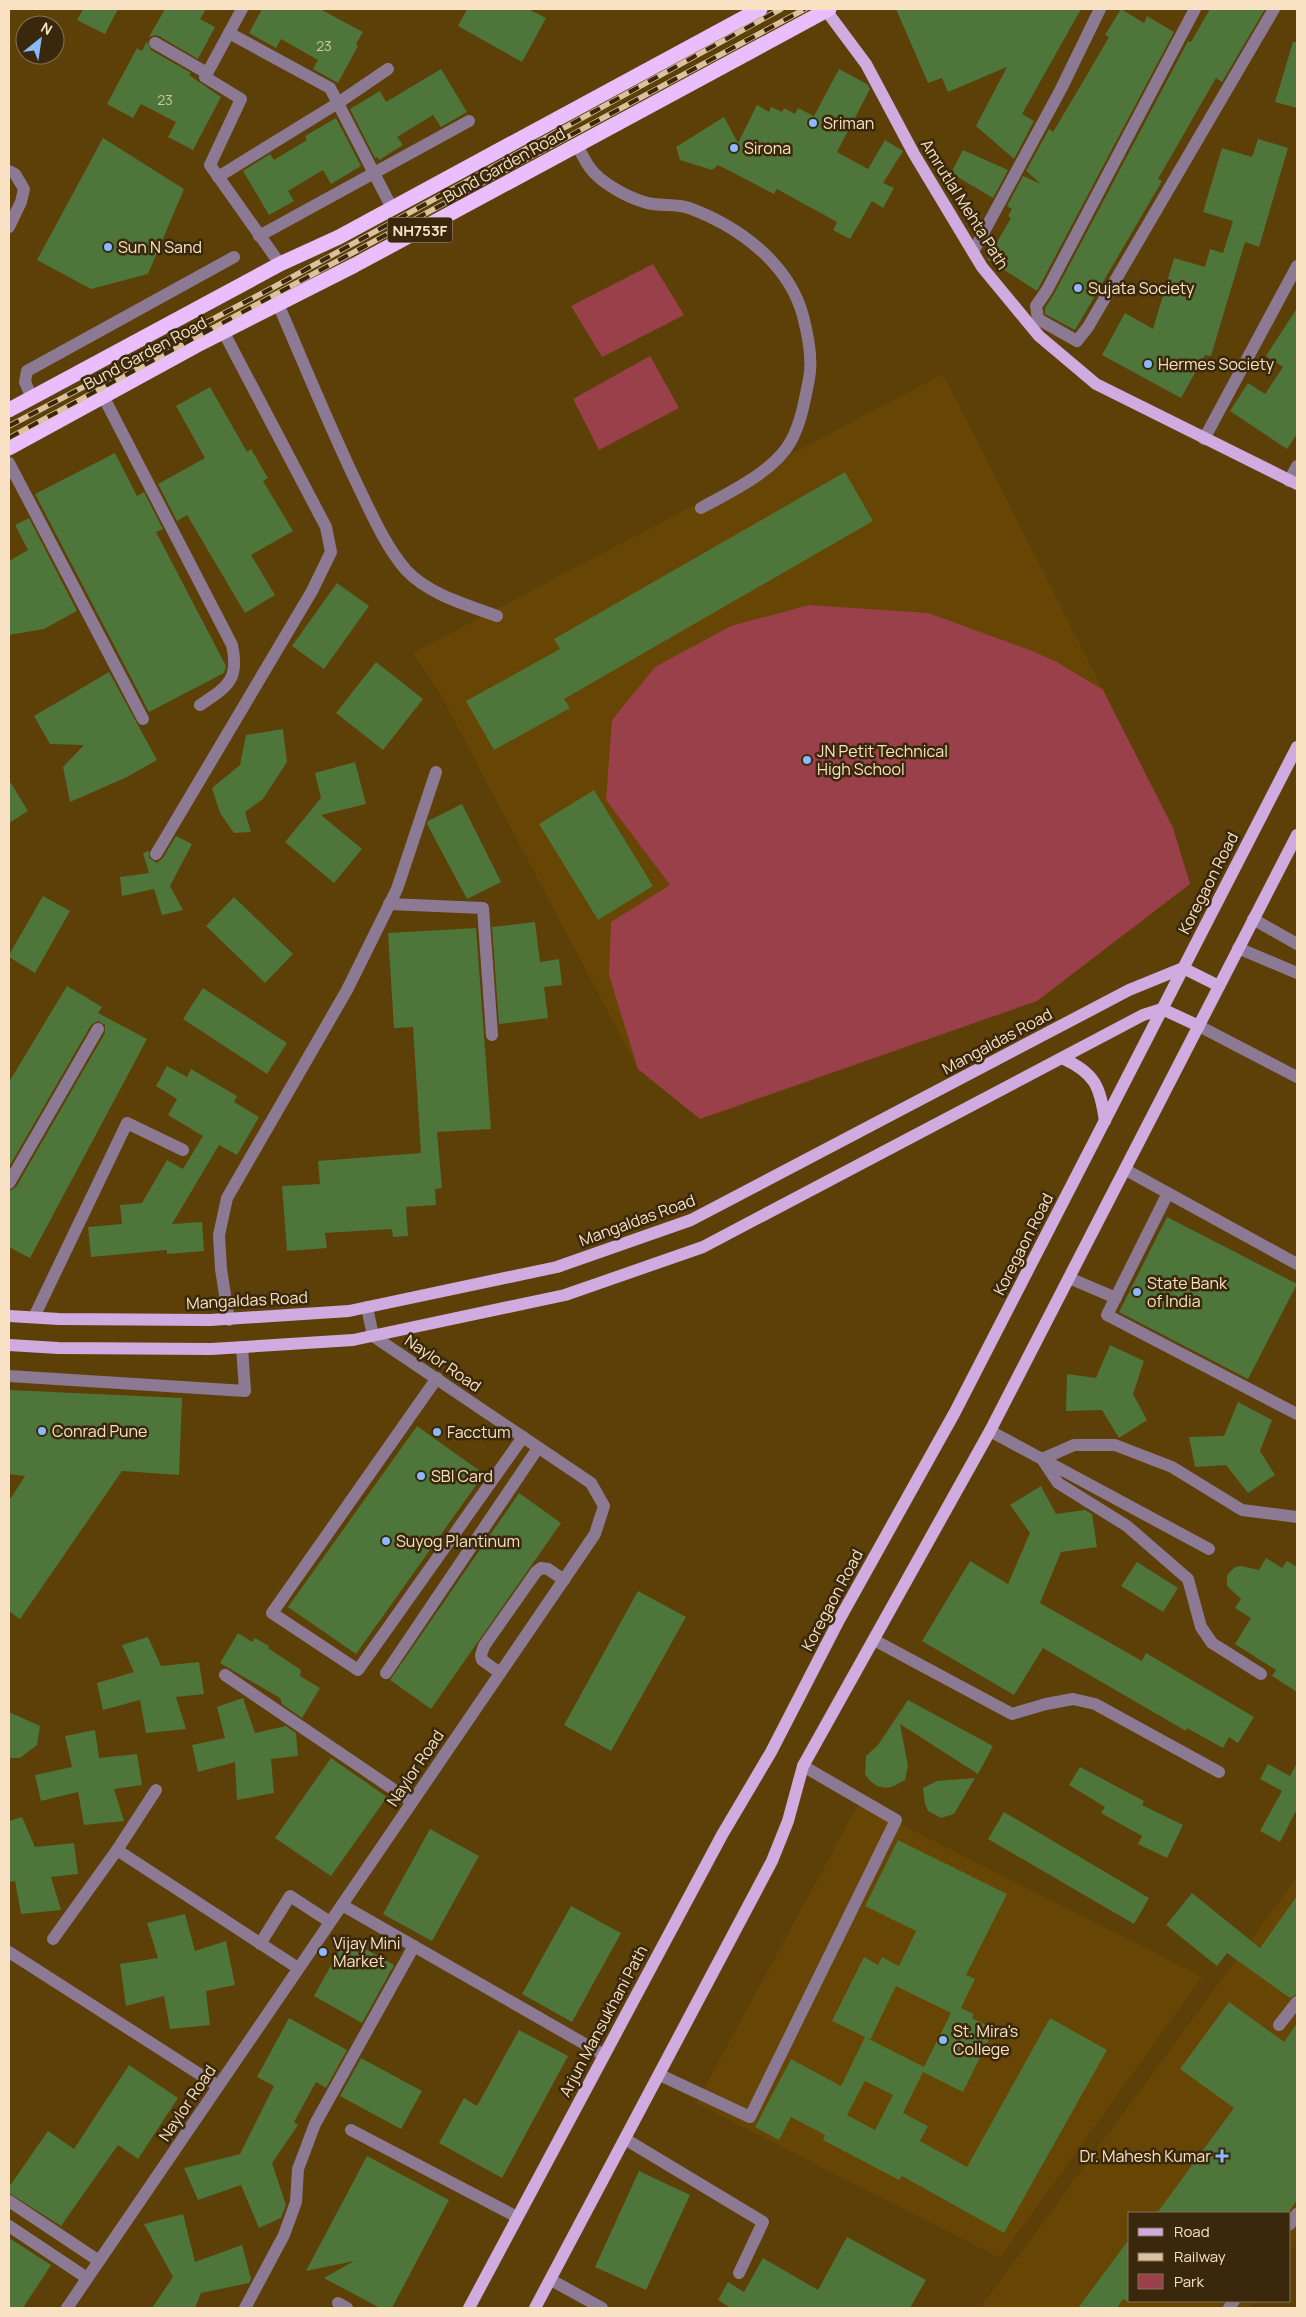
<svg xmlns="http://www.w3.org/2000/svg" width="1306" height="2317" font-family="Manrope,sans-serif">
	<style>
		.built { fill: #674504 }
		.green { fill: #9a404a }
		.building { fill: #4e753a; fill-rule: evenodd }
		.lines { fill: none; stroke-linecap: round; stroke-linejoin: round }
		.minor { stroke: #8c7993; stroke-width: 12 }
		.major { stroke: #d0abdf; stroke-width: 12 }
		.highway { stroke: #eabefd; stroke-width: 15 }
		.rail-casing { stroke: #dac29e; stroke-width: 5.5 }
		.rail { stroke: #3a280d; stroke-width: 4; stroke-dasharray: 11; stroke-linecap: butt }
		.poi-dot { fill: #89bafc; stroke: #3a280d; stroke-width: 2 }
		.labels { text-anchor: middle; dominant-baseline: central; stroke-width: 5; stroke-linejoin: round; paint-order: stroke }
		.number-label { font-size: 14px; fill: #cec7a1 }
		.shield { fill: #3a280d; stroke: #c0aa8c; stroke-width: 1 }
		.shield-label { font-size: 15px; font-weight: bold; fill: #f9e2c3 }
		.poi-label { font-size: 16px; fill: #f9e2c3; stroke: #3a280d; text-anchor: start }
		.street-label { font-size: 16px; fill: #f9e2c3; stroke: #3a280d }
	</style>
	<rect width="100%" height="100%" fill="#5d3f08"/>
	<g class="built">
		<path d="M943 374 1173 828 1190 884 1037 1001 700 1119 638 1069 439 692 413 653Z"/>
		<path d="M859 1803 1202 1977 1000 2258 696 2103Z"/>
		<path d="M1297 1877V2243L1290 2253V2213H1130V2301H1255L1249 2308H980Z"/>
	</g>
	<g class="green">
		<path d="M653 264 684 315 602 357 571 306Z"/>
		<path d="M650 356 679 408 599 450 573 399Z"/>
		<path d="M809 605 928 613 1030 650 1057 662 1103 690 1173 828 1190 884 1037 1001 700 1119 638 1069 609 975 611 922 670 885 606 800 612 720 655 667 731 626Z"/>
	</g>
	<g class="building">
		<path d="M83 9H118L105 34 77 20Z"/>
		<path d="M165 9H206L200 19 215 27 198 59 159 36 155 35 149 37Z"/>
		<path d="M262 9H320L363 32 356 44 358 46 338 83 313 69 318 60 281 39 276 48 249 33Z"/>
		<path d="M467 9H528L546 18 522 62 458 26Z"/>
		<path d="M896 9H1081L1022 114 1034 121 1014 159 976 126 1007 67 948 92 942 78 928 83Z"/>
		<path d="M1121 9 1144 23 1147 16 1174 32 1037 291 987 259 1011 218 1008 216 1012 209 1007 206 1023 176 1041 184 1026 171 1049 129 1053 132 1084 80 1109 37 1105 35Z"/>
		<path d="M1210 9H1265L1222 82 1216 78 1158 179 1162 181 1075 330 1045 314V308L1054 294 1188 41 1191 42Z"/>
		<path d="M147 41 151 50 191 73 189 75 221 97 193 150 168 137 176 122 141 104 133 118 107 104 137 48 142 51Z"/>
		<path d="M1293 42H1297V108L1275 102Z"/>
		<path d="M441 69 467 112 441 127 433 115 397 137 403 145 379 160 377 157 375 158 350 109 380 91 386 102Z"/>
		<path d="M839 69 867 84 870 89 837 152 868 169 885 140 903 151 883 183 894 188 883 208 872 201 850 239 833 230 837 222 777 189 774 194 718 165 712 170 680 160 676 147 724 117 738 143 757 105 769 112 771 107 782 112 784 108 795 114 798 108 814 116Z"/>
		<path d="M336 118 361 166 331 184 323 170 288 191 294 201 269 215 243 171 270 154 274 160 307 140 305 136Z"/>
		<path d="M103 138 184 189 148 274 91 289 37 260Z"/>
		<path d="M1258 139 1288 148 1259 247 1245 242 1211 356 1205 355 1181 398 1102 355 1125 313 1153 329 1174 258 1205 267 1210 249 1223 253 1233 221 1203 212 1222 148 1252 157Z"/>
		<path d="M963 150 1008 170 993 198 951 173Z"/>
		<path d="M1297 308V434L1287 449 1230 411 1248 383 1265 394 1283 367 1266 356Z"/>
		<path d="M210 387 247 452 251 449 268 478 263 481 293 531 251 555 275 595 245 613 187 515 177 521 158 484 205 458 176 406Z"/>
		<path d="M115 453 137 496 144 492 163 529 156 532 226 666 224 673 149 712 35 494Z"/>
		<path d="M845 472 873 521 564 699 570 708 494 750 466 701 560 649 554 639Z"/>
		<path d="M29 518 77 611 44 629 9 635V561L28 550 15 525Z"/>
		<path d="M337 583 369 606 324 669 292 646Z"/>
		<path d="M376 662 423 699 383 750 336 713Z"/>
		<path d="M109 672 157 760 127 777 70 802 63 767 84 745 50 744 34 716Z"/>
		<path d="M283 729 287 762 263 799 245 812 251 832 234 833 220 813 212 788 240 765 246 735Z"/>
		<path d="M355 762 366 804 321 815 362 849 334 883 285 842 321 798 315 773Z"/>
		<path d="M9 780 28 811 9 823Z"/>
		<path d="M594 790 653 886 598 920 539 824Z"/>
		<path d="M462 804 501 882 467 899 427 824 428 821Z"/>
		<path d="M176 836 192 844 170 886 183 910 162 915 154 889 122 896 120 877 149 873 143 853 149 851V858L157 863 163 858Z"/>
		<path d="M43 896 70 911 35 973 9 957V955Z"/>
		<path d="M234 897 293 954 265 983 206 926Z"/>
		<path d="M535 922 540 962 559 959 562 985 544 987 548 1018 499 1024 492 927Z"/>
		<path d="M476 928 491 1129 437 1132 442 1188 435 1189 436 1205 406 1207 408 1236 393 1237 392 1229 325 1233 327 1248 287 1251 282 1186 320 1184 318 1161 421 1153 413 1027 394 1028 388 933Z"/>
		<path d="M67 986 102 1007 98 1013 147 1039 30 1258 9 1247V1191L16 1187 105 1033V1025L98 1021 91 1025 9 1167V1082Z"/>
		<path d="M203 988 287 1043 267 1074 183 1019Z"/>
		<path d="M167 1066 187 1077 191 1069 237 1096 234 1102 259 1117 237 1155 219 1145 172 1224 202 1222 204 1251 167 1254V1250L91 1257 88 1227 122 1224 120 1205 142 1203 167 1160 183 1169 203 1136 168 1115 177 1099 156 1086Z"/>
		<path d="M1167 1217 1297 1284 1248 1379 1119 1312Z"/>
		<path d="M1110 1345 1144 1361 1133 1394 1147 1420 1119 1438 1102 1410 1066 1411 1067 1374 1096 1378Z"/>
		<path d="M9 1390 182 1398 179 1475 122 1471 20 1619 9 1611V1501L25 1476 9 1474Z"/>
		<path d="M1238 1402 1272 1420 1260 1451 1275 1475 1248 1493 1226 1465 1195 1467 1189 1437 1224 1436Z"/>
		<path d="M417 1426 484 1474 356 1654 288 1607Z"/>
		<path d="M1041 1486 1056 1514 1085 1510 1092 1514 1097 1547 1061 1552 1040 1603 1142 1661 1146 1653 1254 1717 1238 1743 1229 1737 1223 1748 1187 1728 1186 1731 1043 1648 1014 1695 922 1641 970 1561 1008 1584 1030 1533 1010 1505Z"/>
		<path d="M519 1493 561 1523 431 1709 390 1680Z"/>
		<path d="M1266 1558 1282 1568 1287 1561 1297 1567V1692L1272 1676 1276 1670 1235 1644 1251 1618 1235 1608 1241 1599 1227 1586V1575L1235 1567 1241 1566 1259 1570Z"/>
		<path d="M1137 1562 1178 1588 1163 1612 1121 1586Z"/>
		<path d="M638 1591 686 1617 611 1751 564 1725Z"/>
		<path d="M238 1633 252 1642 255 1638 269 1646 268 1648 301 1670 300 1676 320 1688 302 1718 282 1704 280 1698 220 1663Z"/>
		<path d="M148 1637 161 1666 199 1662 204 1694 176 1697 186 1729 146 1733 140 1700 103 1710 97 1683 134 1672 122 1645Z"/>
		<path d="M243 1698 255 1733 286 1726 296 1733 298 1756 271 1759 274 1793 237 1800 235 1762 198 1772 192 1745 225 1738 217 1707Z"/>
		<path d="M908 1700 993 1746 978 1774 900 1724 908 1766 905 1780 894 1786 886 1788 877 1786 870 1781 865 1774 866 1756 878 1745Z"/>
		<path d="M9 1712 40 1726 37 1745 20 1758H9Z"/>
		<path d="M95 1730 99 1758 137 1754 142 1785 114 1789 124 1821 84 1825 78 1792 41 1801 35 1775 72 1767 65 1736Z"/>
		<path d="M331 1758 387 1797 331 1876 275 1838Z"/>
		<path d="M1297 1763V1809L1280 1842 1260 1831 1282 1791 1260 1779 1268 1764 1290 1776Z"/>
		<path d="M1080 1767 1144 1801 1142 1805 1183 1825 1167 1858 1138 1844 1142 1836 1101 1813 1105 1807 1069 1785Z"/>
		<path d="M975 1778 954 1814 941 1818 928 1811 925 1804 923 1788 937 1781Z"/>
		<path d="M1004 1812 1149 1898 1134 1924 988 1839Z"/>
		<path d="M22 1817 35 1847 74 1843 78 1874 51 1877 61 1910 21 1914 15 1881 9 1882V1821Z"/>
		<path d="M430 1829 479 1856 432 1941 383 1914Z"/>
		<path d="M898 1840 1007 1894 966 1975 975 1979 961 2008 974 2014 972 2018 994 2029 963 2092 923 2072 903 2113 928 2126 920 2141 967 2167 1050 2018 1107 2050 1004 2233 902 2176 899 2180 823 2140 825 2135 791 2117 779 2140 755 2127 791 2059 841 2086 865 2037 832 2021 864 1957 878 1965 882 1957 899 1966 916 1931 865 1906ZM896 1986 951 2013 924 2067 865 2037 870 2040ZM865 2081 893 2095 875 2130 847 2115Z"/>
		<path d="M1192 1893 1260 1948 1297 1896V1994L1290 1998 1227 1953 1217 1966 1166 1925Z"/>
		<path d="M571 1906 621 1933 572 2022 522 1994Z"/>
		<path d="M185 1914 195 1951 226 1941 235 1985 206 1991 210 2025 170 2029 164 1996 126 2006 120 1964 158 1958 147 1923Z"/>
		<path d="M346 1938 394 1965 362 2023 314 1996Z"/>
		<path d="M1229 2002 1284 2042 1297 2023V2200L1288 2213H1157L1234 2108 1180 2069Z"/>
		<path d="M289 2018 347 2050 326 2088 316 2082 294 2122 298 2125 272 2163 286 2205 281 2218 259 2228 241 2185 198 2200 184 2168 240 2154 274 2086 257 2077Z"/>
		<path d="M519 2030 568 2056 502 2178 439 2143 464 2098 477 2106Z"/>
		<path d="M361 2058 422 2091 401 2129 340 2096Z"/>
		<path d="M129 2065 178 2098 138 2159 118 2145 61 2226 9 2193V2187L48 2131 74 2149Z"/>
		<path d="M367 2156 449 2200 392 2308H380L324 2278 354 2261 306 2271Z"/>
		<path d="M639 2171 690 2195 646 2290 595 2267Z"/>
		<path d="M183 2214 195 2262 242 2245 251 2279 249 2283 201 2293 195 2308H152L173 2277 144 2224Z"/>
		<path d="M847 2237 926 2280 910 2308H731L718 2300 728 2282 744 2292 763 2258 818 2290Z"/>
		<path d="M9 2238 51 2265 23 2308H9Z"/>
		<path d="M1130 2238V2303L1123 2299 1117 2308H1078Z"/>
	</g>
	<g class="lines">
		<g class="minor">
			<path d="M1195 9 1047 290 1036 306 1038 319 1077 341 1088 327 1274 9"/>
			<path d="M229 33 242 9"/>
			<path d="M155 43 207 73"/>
			<path d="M577 145C581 153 585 161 590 168 601 183 627 197 644 202 658 207 675 203 689 208 738 226 789 263 803 316 808 335 813 359 809 379 805 399 801 423 791 441 775 471 730 492 701 508"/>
			<path d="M9 171 15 174 24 189 21 202 9 227"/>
			<path d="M218 177 338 103 388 69"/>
			<path d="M259 236 469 121"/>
			<path d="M973 252 1061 89 1100 9"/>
			<path d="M280 264 210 165 241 99 205 77 229 33 330 88 392 208"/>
			<path d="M278 304C305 366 330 428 359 488 372 515 386 547 406 570 428 594 467 605 497 616"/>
			<path d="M103 396 232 645C240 680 227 687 200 705"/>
			<path d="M32 398 25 382 27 371 234 257"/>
			<path d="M1204 439 1297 266"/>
			<path d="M9 463 143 719"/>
			<path d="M1289 481 1297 466"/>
			<path d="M156 854 312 591 331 552 326 527 223 331"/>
			<path d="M389 904 483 908 492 1035"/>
			<path d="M1253 919 1297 944"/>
			<path d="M1238 948 1297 973"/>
			<path d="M1199 1026 1297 1077"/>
			<path d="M1126 1170 1297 1264"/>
			<path d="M9 1183 98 1029"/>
			<path d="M1168 1193 1107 1315 1297 1414"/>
			<path d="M1069 1278 1116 1298"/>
			<path d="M34 1317 127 1123 183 1150"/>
			<path d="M229 1320 221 1269 219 1235 227 1198 347 990 397 889 436 772"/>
			<path d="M9 1376 245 1391 242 1347"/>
			<path d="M437 1378 272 1613 358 1670 523 1437"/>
			<path d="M990 1431 1209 1549"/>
			<path d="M874 1640 1012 1714 1046 1704 1073 1699 1095 1704 1219 1772"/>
			<path d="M386 1673 538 1448"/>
			<path d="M500 1673 482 1660 481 1655 484 1646 536 1572 541 1568 548 1569 564 1580"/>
			<path d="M1261 1674 1212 1643 1201 1627 1188 1579 1127 1526 1058 1483 1042 1459 1074 1445H1115L1172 1467 1242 1510 1297 1517"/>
			<path d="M225 1675 412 1802"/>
			<path d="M117 1850 156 1790"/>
			<path d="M342 1905 604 2055"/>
			<path d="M53 1939 117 1850 298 1968"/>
			<path d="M260 1944 290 1896 330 1922"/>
			<path d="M9 1952 218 2086"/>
			<path d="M1279 2025 1297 2002"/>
			<path d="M660 2075 750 2117 896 1820 803 1766"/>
			<path d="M351 2130 517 2217"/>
			<path d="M625 2139 763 2222 739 2273"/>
			<path d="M9 2201 99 2261"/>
			<path d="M1290 2224 1297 2214"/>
			<path d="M9 2226 87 2278"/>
			<path d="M551 2280 602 2308"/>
			<path d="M338 2303 347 2308"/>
			<path d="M67 2308 595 1534 604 1506 591 1483 373 1336 367 1307"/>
			<path d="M245 2308 284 2235 296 2202 298 2169 315 2124 414 1946"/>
			<path d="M1229 2308 1234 2301"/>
		</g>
		<g class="major">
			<path d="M825 9 866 64 914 154 982 267 1039 336 1096 384 1297 484"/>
			<path d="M1062 1058C1095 1073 1100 1086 1105 1121"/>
			<path d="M9 1316 59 1319 210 1320 349 1311 557 1267 691 1220 1129 990 1183 968 1219 986"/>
			<path d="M9 1345 58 1348 211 1349 353 1340 565 1295 703 1247 1143 1015 1162 1009 1199 1026"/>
			<path d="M469 2308 722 1835 771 1752 839 1620 955 1412 1297 747"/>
			<path d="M535 2308 772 1861 788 1821 803 1766 990 1431 1297 835"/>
		</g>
		<g class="highway">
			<path d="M9 410 280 264 339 237 760 9"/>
			<path d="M9 448 201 343 355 265 829 9"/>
		</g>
		<g class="rail-casing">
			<g id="rail">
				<path d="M9 426 272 288 781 9"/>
				<path d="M9 438 805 9"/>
			</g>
		</g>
		<use href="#rail" class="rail"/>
	</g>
	<g class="poi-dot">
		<circle cx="813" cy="123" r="5"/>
		<circle cx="734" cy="148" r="5"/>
		<circle cx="108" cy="247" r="5"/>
		<circle cx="1078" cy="288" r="5"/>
		<circle cx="1148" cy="364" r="5"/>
		<circle cx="807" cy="760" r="5"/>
		<circle cx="1137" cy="1292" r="5"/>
		<circle cx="42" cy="1431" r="5"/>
		<circle cx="437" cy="1432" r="5"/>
		<circle cx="421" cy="1476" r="5"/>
		<circle cx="386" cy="1541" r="5"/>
		<circle cx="323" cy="1952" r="5"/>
		<circle cx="943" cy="2040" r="5"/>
		<path d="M1219.5 2148.5h5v5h5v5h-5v5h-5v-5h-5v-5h5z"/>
	</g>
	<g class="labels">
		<g class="number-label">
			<text x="324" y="45">23</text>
			<text x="165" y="99">23</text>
		</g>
		<rect class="shield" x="387.5" y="217.5" width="65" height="25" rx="4"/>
		<g class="shield-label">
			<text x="420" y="230">NH753F</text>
		</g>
		<g class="poi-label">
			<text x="823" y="123">Sriman</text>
			<text x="744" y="148">Sirona</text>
			<text x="118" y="247">Sun N Sand</text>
			<text x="1088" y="288">Sujata Society</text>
			<text x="1158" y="364">Hermes Society</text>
			<text x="817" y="751">JN Petit Technical<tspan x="817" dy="18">High School</tspan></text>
			<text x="1147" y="1283">State Bank<tspan x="1147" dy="18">of India</tspan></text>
			<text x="52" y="1431">Conrad Pune</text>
			<text x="447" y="1432">Facctum</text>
			<text x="431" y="1476">SBI Card</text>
			<text x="396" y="1541">Suyog Plantinum</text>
			<text x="333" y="1943">Vijay Mini<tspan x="333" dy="18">Market</tspan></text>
			<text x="953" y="2031">St. Mira's<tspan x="953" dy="18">College</tspan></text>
			<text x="1211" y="2156" text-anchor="end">Dr. Mahesh Kumar</text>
		</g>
		<g class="street-label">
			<text transform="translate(504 165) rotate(-29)">Bund Garden Road</text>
			<text transform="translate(965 204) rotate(58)">Amrutlal Mehta Path</text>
			<text transform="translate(145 353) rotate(-28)">Bund Garden Road</text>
			<text transform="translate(1208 883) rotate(-63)">Koregaon Road</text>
			<text transform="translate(997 1041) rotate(-28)">Mangaldas Road</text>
			<text transform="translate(637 1220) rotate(-20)">Mangaldas Road</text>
			<text transform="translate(1023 1244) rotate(-63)">Koregaon Road</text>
			<text transform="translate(247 1300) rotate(-3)">Mangaldas Road</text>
			<text transform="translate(443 1363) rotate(34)">Naylor Road</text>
			<text transform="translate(832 1600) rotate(-62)">Koregaon Road</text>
			<text transform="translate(415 1768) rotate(-56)">Naylor Road</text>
			<text transform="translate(603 2021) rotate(-62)">Arjun Mansukhani Path</text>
			<text transform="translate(187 2103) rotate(-56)">Naylor Road</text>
		</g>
	</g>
	<rect width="1306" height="2317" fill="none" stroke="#f9e2c3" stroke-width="20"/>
	<rect x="1128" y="2212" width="162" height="90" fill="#3a280d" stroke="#867256"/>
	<rect x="1138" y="2228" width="25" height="8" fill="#d0abdf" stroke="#867256"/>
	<text x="1174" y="2237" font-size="15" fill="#f9e2c3">Road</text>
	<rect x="1138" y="2253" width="25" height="8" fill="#dac29e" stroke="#867256"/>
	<text x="1174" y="2262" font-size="15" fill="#f9e2c3">Railway</text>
	<rect x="1138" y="2274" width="25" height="15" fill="#9a404a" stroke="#867256"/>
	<text x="1174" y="2287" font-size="15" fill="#f9e2c3">Park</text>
	<g transform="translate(40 40) rotate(30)"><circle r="24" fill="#3a280d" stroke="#867256"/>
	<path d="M0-4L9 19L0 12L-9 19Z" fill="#89bafc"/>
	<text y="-8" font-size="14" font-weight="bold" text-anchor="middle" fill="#f9e2c3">N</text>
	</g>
</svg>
